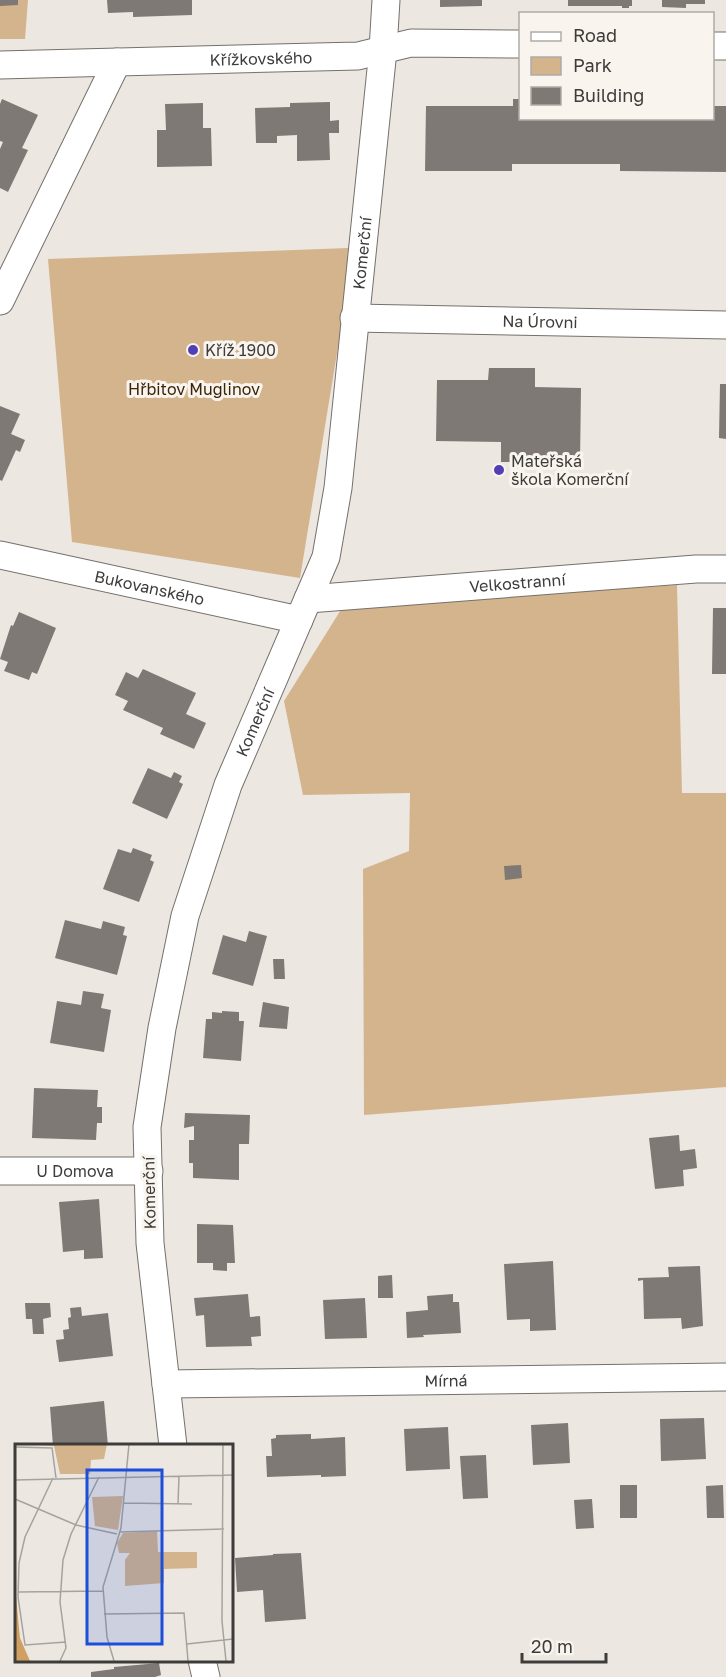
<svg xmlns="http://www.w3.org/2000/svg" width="726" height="1677" font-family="'Golos Text',sans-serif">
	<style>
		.green { fill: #d4b48c }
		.building { fill: #7e7974 }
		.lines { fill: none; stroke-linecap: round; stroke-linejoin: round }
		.minor-casing { stroke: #75706b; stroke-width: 29 }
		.minor { stroke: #fff; stroke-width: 27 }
		.poi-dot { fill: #513fb6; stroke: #f9f4ee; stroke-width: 2 }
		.labels { text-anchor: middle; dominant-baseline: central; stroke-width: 6; stroke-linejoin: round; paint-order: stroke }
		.street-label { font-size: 16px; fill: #3e3c3a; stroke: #f9f4ee }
		.poi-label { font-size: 16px; fill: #3e3c3a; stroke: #f9f4ee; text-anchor: start }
		.park-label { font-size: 16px; fill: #392508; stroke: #f9f4ee }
		.inset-road { fill: none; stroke: #a6a39e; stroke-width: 1.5 }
		.view { fill: #1d4ed8; fill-opacity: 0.15; stroke: #1d4ed8; stroke-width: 3 }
		.inset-edge { fill: none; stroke: #3e3c3a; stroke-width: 3 }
	</style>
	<rect width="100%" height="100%" fill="#ece7e1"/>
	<g class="green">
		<path d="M0 0H28L25 39H0Z"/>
		<path d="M348 248 347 279 341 329 300 578 72 542 48 259Z"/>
		<path d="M677 585 682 793H726V1087L364 1115 363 869 409 851 410 793 303 795 284 701 342 608Z"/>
	</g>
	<g class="building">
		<path d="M0 0H18V5L0 6Z"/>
		<path d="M107 0H192V15L133 17V12L108 13Z"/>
		<path d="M440 0H482V6L440 7Z"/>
		<path d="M568 0H632V6H629V8H622V6H568Z"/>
		<path d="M662 0H705V4H686V8L662 7Z"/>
		<path d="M2 99 38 115 22 148 28 150 8 192 0 188V149L3 142 0 141V104Z"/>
		<path d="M513 99H520V118H712V106H726V172L620 171V164H512V171H425L426 106H513Z"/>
		<path d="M330 102V121L339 120V133H329L330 160 297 161V135L277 136V143H256L255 108 290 107V103Z"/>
		<path d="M203 103V128H211L212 166 157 167V130H166L165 104Z"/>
		<path d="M489 368H535V387L581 388 580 463 501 462V442L436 441 437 380H488Z"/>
		<path d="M720 384H726V439L719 438Z"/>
		<path d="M0 406 20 414 11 434 25 440 20 452 16 450 2 481 0 480Z"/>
		<path d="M713 608H726V674H712Z"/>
		<path d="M19 612 56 628 37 674 32 672 29 680 4 671 8 662 0 659 11 625 13 626Z"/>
		<path d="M143 669 196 693 186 714 206 723 194 749 160 734 163 728 123 710 128 701 115 695 126 672 138 678Z"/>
		<path d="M148 768 171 778 174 772 182 776 179 782 183 784 167 819 132 803Z"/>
		<path d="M133 848 152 855 150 860 154 862 139 902 103 889 118 849 131 853Z"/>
		<path d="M521 865 522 878 505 880 504 866Z"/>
		<path d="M65 920 101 929 103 921 125 927 123 935 127 936 117 975 55 958Z"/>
		<path d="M249 931 267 936 253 986 212 974 223 935 246 942Z"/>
		<path d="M273 959H284L285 979H274Z"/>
		<path d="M83 991 104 994 101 1008 111 1010 104 1052 50 1043 57 1001 81 1005Z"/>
		<path d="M263 1002 289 1007 287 1029 259 1027Z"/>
		<path d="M222 1011 239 1012V1021H244L241 1061 203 1058 206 1019H212V1012L222 1013Z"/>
		<path d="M34 1088 98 1090 97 1107H102V1123H97L96 1140 32 1138Z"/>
		<path d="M185 1113 250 1115 249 1144H239V1180L193 1178V1163H189V1140H194V1126L184 1128Z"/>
		<path d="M679 1135 680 1151 695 1149 697 1168 683 1170 684 1186 655 1189 649 1138Z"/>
		<path d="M99 1199 103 1258 84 1259V1250L63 1252 59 1202Z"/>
		<path d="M197 1224 233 1225 235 1263H227V1271L213 1270V1263H197Z"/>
		<path d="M553 1261 556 1330 530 1331V1319L507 1320 504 1264Z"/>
		<path d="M700 1266 703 1326 682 1329 681 1318 644 1319 643 1280 638 1281V1278L669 1277 668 1267Z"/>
		<path d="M392 1275 393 1298H378V1276Z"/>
		<path d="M248 1294 250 1317 260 1316 261 1336 251 1337 252 1346 206 1347 204 1315 196 1316 194 1298Z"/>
		<path d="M453 1294V1302H459L461 1333 423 1335 424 1337 407 1338 406 1312 428 1310 427 1296Z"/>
		<path d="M365 1298 367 1338 325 1339 323 1300Z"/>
		<path d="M25 1303H50L51 1317 43 1319 44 1334H33L32 1319H26Z"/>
		<path d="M81 1307 82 1316 108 1313 113 1356 59 1362 56 1340 64 1339 63 1330 69 1329 68 1318 71 1317 70 1308Z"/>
		<path d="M104 1401 108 1446H53L50 1407Z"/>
		<path d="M704 1418 706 1459 661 1461 660 1419Z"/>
		<path d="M568 1423 570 1463 533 1465 531 1425Z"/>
		<path d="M448 1427 450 1469 406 1471 404 1429Z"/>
		<path d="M311 1434V1439L345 1437 346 1476 321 1477V1475L267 1477 266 1456H272L271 1439 276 1438V1435Z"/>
		<path d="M486 1455 488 1498 463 1499 460 1456Z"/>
		<rect x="620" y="1485" width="17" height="33"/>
		<path d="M723 1485 724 1518H707L706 1486Z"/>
		<path d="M592 1499 594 1528 576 1529 574 1500Z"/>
		<path d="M301 1553 306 1619 265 1622 263 1590 237 1592 235 1558 273 1555V1554Z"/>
		<path d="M159 1663 161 1675 155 1677H91V1672L114 1669V1667Z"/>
	</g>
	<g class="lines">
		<g class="minor-casing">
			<g id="minor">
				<path d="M712 46H726"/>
				<path id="s1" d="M0 65 358 56 411 43 520 44"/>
				<path d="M0 301 117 62"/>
				<path id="s2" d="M354 318 726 325"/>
				<path id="s3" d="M0 555 299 620"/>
				<path id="s4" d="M308 599 696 569H726"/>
				<path id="s5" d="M0 1171H149"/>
				<path id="s6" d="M166 1384 726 1377"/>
				<path id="s7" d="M173 1446 150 1243 147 1127 162 1028 185 916 228 785 326 557 338 488 383 50 386 0"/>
				<path d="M202 1660 206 1677"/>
			</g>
		</g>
		<use href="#minor" class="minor"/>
	</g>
	<g class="poi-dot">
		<circle cx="193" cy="350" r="6"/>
		<circle cx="499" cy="470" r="6"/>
	</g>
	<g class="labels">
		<g class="street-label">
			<text stroke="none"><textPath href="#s1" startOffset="261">Křížkovského</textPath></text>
			<text stroke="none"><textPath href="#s7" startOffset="1227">Komerční</textPath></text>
			<text stroke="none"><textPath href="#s2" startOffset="186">Na Úrovni</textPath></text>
			<text stroke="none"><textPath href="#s4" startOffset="210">Velkostranní</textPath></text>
			<text stroke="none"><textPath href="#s3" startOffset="153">Bukovanského</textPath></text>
			<text stroke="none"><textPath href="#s7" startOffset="741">Komerční</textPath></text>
			<text stroke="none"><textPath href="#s5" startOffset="75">U Domova</textPath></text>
			<text transform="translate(149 1193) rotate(-91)">Komerční</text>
			<text stroke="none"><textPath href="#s6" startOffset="280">Mírná</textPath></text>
		</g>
		<g class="poi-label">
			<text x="205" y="350">Kříž 1900</text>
			<text x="511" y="461">Mateřská<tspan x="511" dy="18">škola Komerční</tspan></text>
		</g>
		<g class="park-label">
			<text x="194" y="389">Hřbitov Muglinov</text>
		</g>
	</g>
	<g transform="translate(15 1444)">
		<rect width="218" height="218" fill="#ece7e1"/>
		<path d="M11 0H92L89 15 76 16 75 30H45L39 2ZM108 52 103 86 80 82 77 53ZM142 87 143 108H182V124L149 125V139L110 142V116L115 109H104L102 99 108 89Z" fill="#d4b48c"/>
		<path d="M0 142 5 194 15 217H0Z" fill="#cfa061"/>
		<path class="inset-road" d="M208 0 207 177 211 217M0 3 37 4 41 34M38 34 10 93 4 119 3 153 10 201 51 198M0 36 218 31M0 55 61 81 102 90M109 59 177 60M163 60 164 32M104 88 209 85M3 148 88 147M89 170 169 169 173 217M172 200 218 195M45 217 51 204 45 158 48 116 56 90 84 33M99 217 92 193 88 143 106 84 114 0"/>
		<path class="view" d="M72 26H147V200H72Z"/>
		<rect width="218" height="218" class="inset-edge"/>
	</g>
	<rect x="519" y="12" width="195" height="108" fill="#f9f4ee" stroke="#aeaaa6" stroke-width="1.5"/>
	<rect x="531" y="32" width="30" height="9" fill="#ffffff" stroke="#aeaaa6" stroke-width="1.5"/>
	<text x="573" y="42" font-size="18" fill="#3e3c3a">Road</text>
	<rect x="531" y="57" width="30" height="18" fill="#d4b48c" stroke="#aeaaa6" stroke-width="1.5"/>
	<text x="573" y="72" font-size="18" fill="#3e3c3a">Park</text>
	<rect x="531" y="87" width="30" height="18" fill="#7e7974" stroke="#aeaaa6" stroke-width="1.5"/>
	<text x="573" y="102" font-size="18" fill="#3e3c3a">Building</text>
	<path d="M522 1653v9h84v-9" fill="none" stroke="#3e3c3a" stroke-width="3"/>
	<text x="531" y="1653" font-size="18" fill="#3e3c3a" stroke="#f9f4ee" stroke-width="4.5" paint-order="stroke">20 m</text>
</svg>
